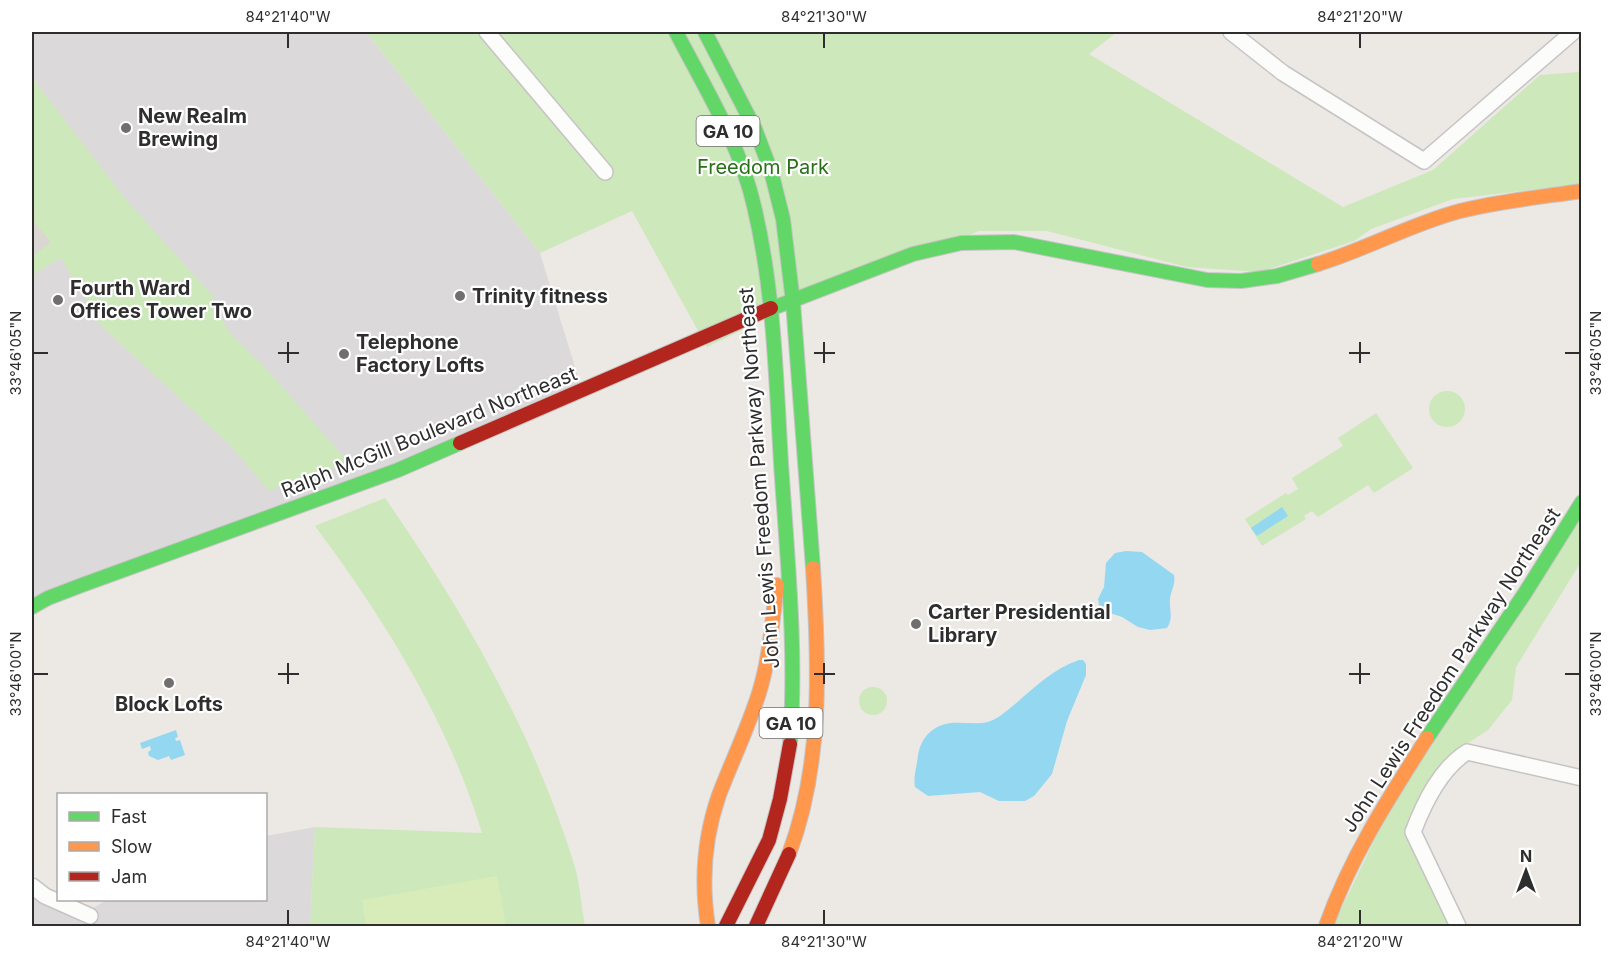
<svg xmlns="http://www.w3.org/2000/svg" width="1613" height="958" font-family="Inter,sans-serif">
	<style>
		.industrial { fill: #dcd9db }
		.green { fill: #cde8bb }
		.pitch { fill: #d8ecb9 }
		.plaza { fill: #dad6d2 }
		.water { fill: #94d7f1 }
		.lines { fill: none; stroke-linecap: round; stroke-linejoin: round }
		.street-casing { stroke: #c6c4c5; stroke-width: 18 }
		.fast-casing { stroke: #c6c4c5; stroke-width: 16 }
		.slow-casing { stroke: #c6c4c5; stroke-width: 16 }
		.jam-casing { stroke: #c6c4c5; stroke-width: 16 }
		.street { stroke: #fcfcfb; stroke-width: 15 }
		.fast { stroke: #63d668; stroke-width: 14 }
		.slow { stroke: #ff974d; stroke-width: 14 }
		.jam { stroke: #b3261e; stroke-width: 14 }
		.ticks { fill: none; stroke: #2e2e2e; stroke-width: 2 }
		.poi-dot { fill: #706f6e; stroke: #fff; stroke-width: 2 }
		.labels { text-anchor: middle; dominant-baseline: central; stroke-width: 4.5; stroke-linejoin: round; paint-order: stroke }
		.shield { fill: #fff; stroke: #6d6d6d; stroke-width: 1.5 }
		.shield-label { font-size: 18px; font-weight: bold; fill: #2e2e2e }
		.poi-label { font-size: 20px; font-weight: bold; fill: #2e2e2e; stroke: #fff; text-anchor: start }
		.park-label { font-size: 20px; fill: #287117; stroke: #fff }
		.street-label { font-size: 20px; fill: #2e2e2e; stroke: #fff }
		.neatline { fill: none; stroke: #2e2e2e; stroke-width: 2 }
		.ticks-label { font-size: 15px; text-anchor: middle; fill: #2e2e2e }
	</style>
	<rect width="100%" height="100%" fill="#ece8e4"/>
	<g class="industrial">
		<path d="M32 32H366L540 253 582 390 32 609Z"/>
		<path d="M315 827 310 926H32V888L84 913 107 900H266V836Z"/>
	</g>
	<g class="green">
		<path d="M366 32H1117L1089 54 1343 207 1433 170 1540 75 1578 72 1581 70V184L1453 199 1371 229 1354 241 1260 272 1187 267 1047 231H979L765 319 707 347 632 211 540 253Z"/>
		<path d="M32 78 128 202 212 295 228 331 264 366 349 463 269 491 228 443 100 325 61 258 32 275Z"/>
		<circle cx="1447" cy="409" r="18"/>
		<path d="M1376 413 1413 468 1374 493 1368 485 1318 517 1312 511 1304 516 1306 519 1262 546 1245 519 1286 493 1288 495 1298 489 1292 478 1343 446 1338 438Z"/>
		<path d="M385 498C463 610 533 732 574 864 580 883 581 906 585 926H310L315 827 482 833C448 721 385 620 315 526Z"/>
		<path d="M1581 504V562L1516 667 1512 700 1488 730 1451 754 1406 837 1452 926H1333L1383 822Z"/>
		<circle cx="873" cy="701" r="14"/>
	</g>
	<path class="pitch" d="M497 876 506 926H366L362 900Z"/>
	<path class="plaza" d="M32 219 51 243 32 256Z"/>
	<g class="water">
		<path d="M1282 507 1288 516 1257 536 1251 528Z"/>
		<path d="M1126 551 1142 552 1174 575C1176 584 1171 590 1170 599 1169 610 1174 618 1167 628L1150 630 1138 627 1122 617 1104 611 1099 605 1098 599 1104 587 1106 563 1115 553Z"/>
		<path d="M1079 660H1083L1086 664V675L1067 721 1052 774 1034 796 1025 801H999L980 792 928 796 915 787C913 776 917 767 918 755 920 746 921 743 927 735 951 710 975 734 1000 716 1026 697 1048 670 1079 660Z"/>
		<path d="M176 730 178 737 175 738 176 741 180 740 185 755 171 760 169 756 158 760 149 756 148 752 151 750 150 746 142 749 140 743Z"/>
	</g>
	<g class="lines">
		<g class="street-casing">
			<g id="street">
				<path d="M487 32 605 172"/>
				<path d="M1231 32 1283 73 1424 161 1573 32"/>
				<path d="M32 886 45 896 90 916"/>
				<path d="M1458 926 1413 832C1424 803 1440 769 1467 752L1582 778"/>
			</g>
		</g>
		<g class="fast-casing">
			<g id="fast">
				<path d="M676 32C705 88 740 144 754 206 774 290 776 377 781 463 787 556 797 650 790 744"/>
				<path d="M705 32 755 129 771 171 783 219 793 302 813 568"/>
				<path d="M778 306 913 254 961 243 1014 242 1207 280 1241 281 1277 276 1318 264"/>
				<path d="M32 607 48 598 82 585 398 470 460 443"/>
				<path d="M1427 738 1525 593 1582 502"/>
			</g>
		</g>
		<g class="slow-casing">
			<g id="slow">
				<path d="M1318 264C1367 249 1411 224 1460 211 1500 201 1541 197 1582 191"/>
				<path d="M789 854C823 764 819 664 813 568"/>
				<path d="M708 926C701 882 704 838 719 795 732 761 748 728 759 693 770 658 772 621 777 585"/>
				<path d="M1326 926C1350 858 1388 799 1427 738"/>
			</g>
		</g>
		<g class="jam-casing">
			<g id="jam">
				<path d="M460 443 771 308"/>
				<path d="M726 926 769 840 780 799 790 744"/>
				<path d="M756 926 789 854"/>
			</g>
		</g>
		<use href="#street" class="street"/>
		<use href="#fast" class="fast"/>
		<use href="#slow" class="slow"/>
		<use href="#jam" class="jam"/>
	</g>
	<path class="ticks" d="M288 33V48M824 33V48M1360 33V48M288 342V363M824 342V363M1360 342V363M33 353H48M278 353H299M814 353H835M1349 353H1370M1565 353H1580M288 663V684M824 663V684M1360 663V684M33 674H48M278 674H299M814 674H835M1349 674H1370M1565 674H1580M288 910V925M824 910V925M1360 910V925"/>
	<g class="poi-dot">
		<circle cx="126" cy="128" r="6"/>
		<circle cx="460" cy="296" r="6"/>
		<circle cx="58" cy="300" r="6"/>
		<circle cx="344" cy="354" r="6"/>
		<circle cx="916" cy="624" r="6"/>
		<circle cx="169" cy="683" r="6"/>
	</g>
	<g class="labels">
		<g class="shield">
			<rect x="696.5" y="116" width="63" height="30" rx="4.5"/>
			<rect x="759.5" y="708" width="63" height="30" rx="4.5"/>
		</g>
		<g class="shield-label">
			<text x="728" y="131">GA 10</text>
			<text x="791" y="723">GA 10</text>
		</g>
		<g class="poi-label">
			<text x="138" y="116">New Realm<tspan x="138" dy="23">Brewing</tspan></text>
			<text x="70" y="288">Fourth Ward<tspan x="70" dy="23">Offices Tower Two</tspan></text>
			<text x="472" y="296">Trinity fitness</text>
			<text x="356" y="342">Telephone<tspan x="356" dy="23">Factory Lofts</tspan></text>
			<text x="928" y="612">Carter Presidential<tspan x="928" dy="23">Library</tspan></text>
			<text x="169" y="704" text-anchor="middle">Block Lofts</text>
		</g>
		<g class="park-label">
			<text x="763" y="167">Freedom Park</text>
		</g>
		<g class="street-label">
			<text transform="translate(429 432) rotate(-22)">Ralph McGill Boulevard Northeast</text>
			<text transform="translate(759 478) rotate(-94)">John Lewis Freedom Parkway Northeast</text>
			<text transform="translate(1451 670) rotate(-57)">John Lewis Freedom Parkway Northeast</text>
		</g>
	</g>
	<rect width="1613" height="958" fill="none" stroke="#ffffff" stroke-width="66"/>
	<rect x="57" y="793" width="210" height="108" fill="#ffffff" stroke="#ababab" stroke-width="1.5"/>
	<rect x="69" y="812" width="30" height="9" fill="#63d668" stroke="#ababab" stroke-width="1.5"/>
	<text x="111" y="823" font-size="18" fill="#2e2e2e">Fast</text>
	<rect x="69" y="842" width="30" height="9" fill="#ff974d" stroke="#ababab" stroke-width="1.5"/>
	<text x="111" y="853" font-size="18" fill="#2e2e2e">Slow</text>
	<rect x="69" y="872" width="30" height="9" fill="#b3261e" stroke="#ababab" stroke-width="1.5"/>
	<text x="111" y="883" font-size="18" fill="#2e2e2e">Jam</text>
	<g transform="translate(1526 871)" stroke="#ffffff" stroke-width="4.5" paint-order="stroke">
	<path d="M0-4.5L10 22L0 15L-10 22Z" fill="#2e2e2e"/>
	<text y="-9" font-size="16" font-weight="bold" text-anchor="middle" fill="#2e2e2e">N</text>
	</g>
	<rect x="33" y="33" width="1547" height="892" class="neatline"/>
	<g class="ticks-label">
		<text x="288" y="22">84°21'40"W</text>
		<text x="824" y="22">84°21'30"W</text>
		<text x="1360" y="22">84°21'20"W</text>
		<text transform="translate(16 353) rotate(-90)" y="5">33°46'05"N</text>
		<text transform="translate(1596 353) rotate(-90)" y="5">33°46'05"N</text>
		<text transform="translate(16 674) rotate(-90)" y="5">33°46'00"N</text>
		<text transform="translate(1596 674) rotate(-90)" y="5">33°46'00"N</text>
		<text x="288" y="947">84°21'40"W</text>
		<text x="824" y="947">84°21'30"W</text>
		<text x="1360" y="947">84°21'20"W</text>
	</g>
</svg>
